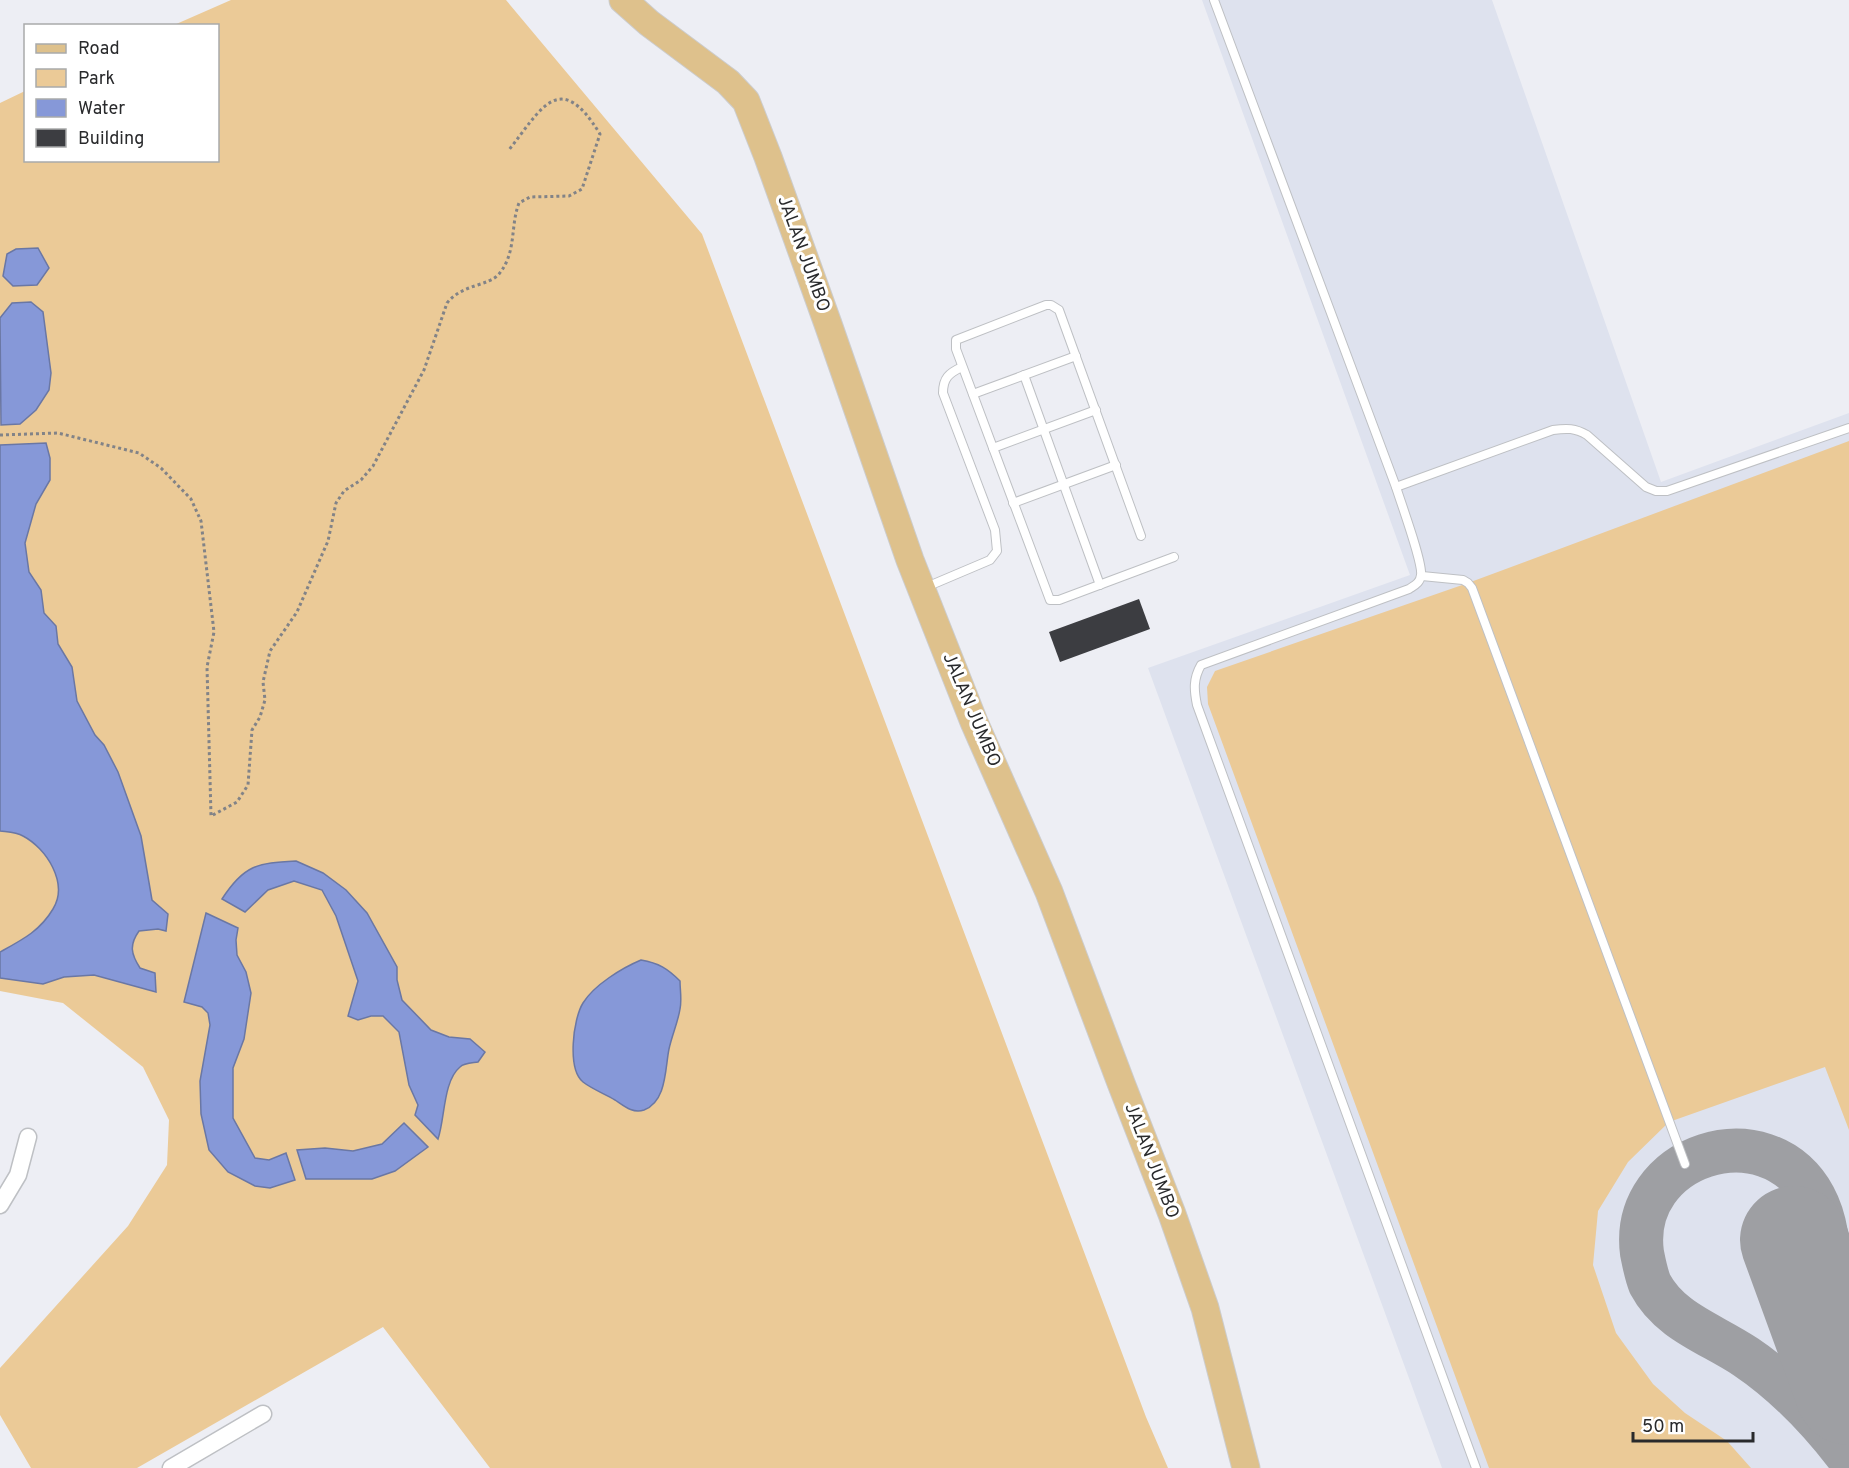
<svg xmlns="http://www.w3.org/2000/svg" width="1849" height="1468" font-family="Overpass,sans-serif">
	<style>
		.built { fill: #dee2ee }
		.green { fill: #ebca97 }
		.water { fill: #8698d8; stroke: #6a77a4; stroke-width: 1.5 }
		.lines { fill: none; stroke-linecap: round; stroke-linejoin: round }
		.taxiway { stroke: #9e9fa3; stroke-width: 44 }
		.runway { stroke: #9e9fa3; stroke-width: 108 }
		.building { fill: #3c3d41 }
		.service-casing { stroke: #bec0c4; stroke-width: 10 }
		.minor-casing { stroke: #bec0c4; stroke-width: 19 }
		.primary-casing { stroke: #ccc; stroke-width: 29 }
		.path { stroke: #828387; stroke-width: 3; stroke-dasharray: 3 3; stroke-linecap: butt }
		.service { stroke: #fff; stroke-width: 8 }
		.minor { stroke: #fff; stroke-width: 16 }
		.primary { stroke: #dec18c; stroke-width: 27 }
		.labels { text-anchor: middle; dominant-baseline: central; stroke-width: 6; stroke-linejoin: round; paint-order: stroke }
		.street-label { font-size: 18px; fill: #292a2c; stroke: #fff }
	</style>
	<rect width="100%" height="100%" fill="#edeef4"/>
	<path class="built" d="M1202 0H1492L1661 482 1849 413V1468H1442L1148 668 1410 575Z"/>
	<g class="green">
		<path d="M231 0H506L702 234 1146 1417 1168 1468H490L383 1327 137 1468H31L0 1415V1368L128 1226 167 1165 169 1120 143 1067 63 1003 0 991V103L25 91 26 160H218V26L174 25Z"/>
		<path d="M1849 441V1130L1825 1067 1669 1122 1628 1162 1598 1211 1593 1265 1616 1333 1653 1384 1685 1413 1727 1441 1751 1468H1489L1208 704 1207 687 1215 671 1468 583Z"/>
	</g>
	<g class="water">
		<path d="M38 248 49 268 37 285 13 286 3 276 7 254 16 249Z"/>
		<path d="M31 302 43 312 51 373 49 390 36 410 20 424 1 425 0 318 12 303Z"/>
		<path d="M46 443 50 458V480L36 504 25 543 29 572 41 590 44 613 56 626 58 644 72 667 77 701 95 735 104 745 118 772 141 836 152 900 168 914 166 931 158 929 139 931C129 945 131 954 140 968L155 973 156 992 94 975 64 977 43 984 0 978V952C22 940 40 931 53 909 69 883 46 848 23 836 16 832 7 832 0 831V445Z"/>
		<path d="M296 861 323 873 346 890 367 913 397 967V980L402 1000 431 1030 449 1037 470 1039 485 1052 478 1062C472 1063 464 1063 460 1067 443 1081 445 1119 438 1139L415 1115 418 1105 409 1085 399 1032 383 1016H371L358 1020 348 1016 358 981 336 916 322 890 294 881 268 890 245 912 222 899C244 865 257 863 296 861Z"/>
		<path d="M206 913 238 928 236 940 237 955 246 972 251 993 244 1039 233 1068V1118L255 1158 269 1160 286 1153 295 1180 270 1188 255 1186 228 1172 209 1150 201 1114 200 1081 210 1025 208 1013 202 1007 184 1002Z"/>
		<path d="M641 960C659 963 668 969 680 981 680 990 682 1000 680 1009 678 1022 672 1035 669 1049 665 1068 667 1101 644 1110 633 1114 624 1106 615 1100 605 1094 592 1089 583 1082 567 1069 573 1019 583 1003 594 985 622 968 641 960Z"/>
		<path d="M404 1123 428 1147 395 1171 372 1179H306L297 1150 325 1148 353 1151 382 1144Z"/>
	</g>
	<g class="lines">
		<path class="taxiway" d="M1849 1374C1842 1350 1836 1325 1832 1299 1828 1265 1831 1228 1814 1197 1766 1110 1629 1155 1642 1253 1644 1263 1646 1274 1650 1284 1670 1322 1712 1334 1746 1357 1786 1384 1820 1420 1849 1458"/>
		<path class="runway" d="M1794 1240 1849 1391"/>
	</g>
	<path class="building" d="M1139 599 1150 629 1060 662 1049 632Z"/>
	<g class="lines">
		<g class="service-casing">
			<g id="service">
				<path d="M1214 0 1396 487C1401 503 1423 563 1421 575 1420 583 1415 585 1409 589L1201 665C1193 679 1194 690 1197 705L1476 1468"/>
				<path d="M1024 375 1100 585"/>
				<path d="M973 394 1076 356"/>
				<path d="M993 448 1096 410"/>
				<path d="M1396 487 1553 430C1567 428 1575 428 1587 435L1646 487 1656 491H1667L1849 428"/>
				<path d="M1013 503 1116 465"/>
				<path d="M1141 536 1059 310 1051 305H1046L956 340V349L1050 600H1059L1174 557"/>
				<path d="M1422 576 1463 580 1468 583 1472 588 1685 1164"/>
				<path d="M924 588 990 560 997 551 995 530 943 393C943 378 949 373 962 367"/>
			</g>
		</g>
		<g class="minor-casing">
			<g id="minor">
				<path d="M0 1205 18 1175 28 1137"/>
				<path d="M171 1468 263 1414"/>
			</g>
		</g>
		<g class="primary-casing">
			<path id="primary" d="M623 0 649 23 728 82 746 101 768 157 828 324 910 560 974 722 1049 892 1121 1083 1172 1214 1205 1308 1246 1468"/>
		</g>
		<path class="path" d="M0 435 58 433 139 453 161 468 191 499 201 521 214 632 207 667 211 816 237 802 248 785 252 730 260 717 265 700 263 682 270 651 297 612 328 541 336 503 344 491 361 480 373 466 424 370 447 303C462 284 489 286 499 274 517 252 510 226 519 203L530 197 569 196 582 189 600 134C559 67 541 110 508 151"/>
		<use href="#service" class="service"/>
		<use href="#minor" class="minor"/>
		<use href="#primary" class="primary"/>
	</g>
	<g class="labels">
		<g class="street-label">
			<text transform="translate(803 254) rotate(70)">JALAN JUMBO</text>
			<text transform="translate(971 710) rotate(67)">JALAN JUMBO</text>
			<text transform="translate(1151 1161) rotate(69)">JALAN JUMBO</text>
		</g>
	</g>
	<rect x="24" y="24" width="195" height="138" fill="#ffffff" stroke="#a9aaab" stroke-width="1.5"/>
	<rect x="36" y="44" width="30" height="9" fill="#dec18c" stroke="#a9aaab" stroke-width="1.5"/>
	<text x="78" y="54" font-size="18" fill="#292a2c">Road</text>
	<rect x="36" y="69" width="30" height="18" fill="#ebca97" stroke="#a9aaab" stroke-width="1.5"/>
	<text x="78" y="84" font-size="18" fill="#292a2c">Park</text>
	<rect x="36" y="99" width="30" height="18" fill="#8698d8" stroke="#a9aaab" stroke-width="1.5"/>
	<text x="78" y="114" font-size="18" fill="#292a2c">Water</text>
	<rect x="36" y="129" width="30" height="18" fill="#3c3d41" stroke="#a9aaab" stroke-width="1.5"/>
	<text x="78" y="144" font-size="18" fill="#292a2c">Building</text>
	<path d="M1633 1432v9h120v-9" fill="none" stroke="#292a2c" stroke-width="3"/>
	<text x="1642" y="1432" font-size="18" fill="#292a2c" stroke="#ffffff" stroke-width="4.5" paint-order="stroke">50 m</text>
</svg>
